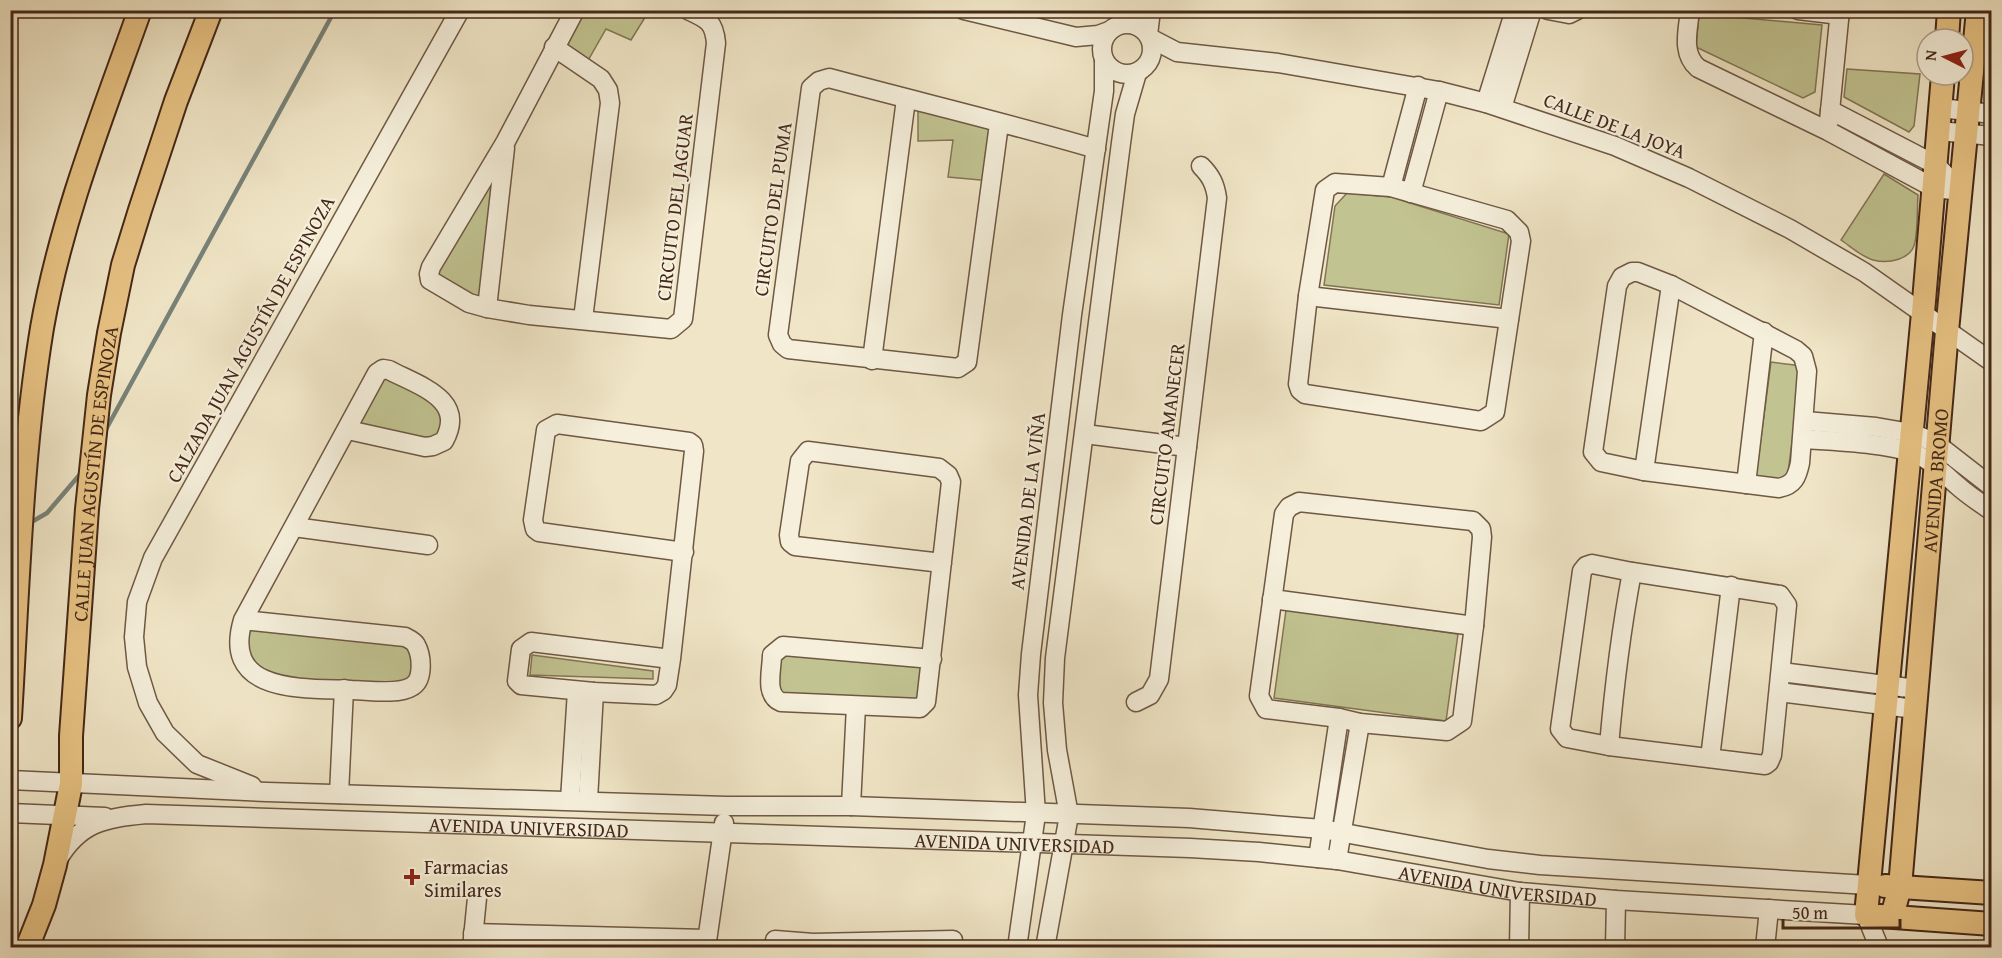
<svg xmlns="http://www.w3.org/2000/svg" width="2002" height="958" font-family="'Gentium Book Plus',serif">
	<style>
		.green { fill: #c1c391; stroke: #827655; stroke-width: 1.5 }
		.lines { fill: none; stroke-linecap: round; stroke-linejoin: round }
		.stream { stroke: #788379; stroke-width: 4.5 }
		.minor-casing { stroke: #6f5844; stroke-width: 21 }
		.major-casing { stroke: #442819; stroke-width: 26 }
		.minor { stroke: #f5efdb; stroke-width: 18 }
		.major { stroke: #e8c384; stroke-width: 22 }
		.poi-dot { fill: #8f2418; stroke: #f5efdb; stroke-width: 2 }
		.labels { text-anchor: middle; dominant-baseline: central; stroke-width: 4.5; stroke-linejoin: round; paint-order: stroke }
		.street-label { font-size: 20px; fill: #442819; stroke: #f5efdb }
		.poi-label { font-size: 20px; fill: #442819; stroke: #f5efdb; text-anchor: start }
	</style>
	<rect width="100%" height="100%" fill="#f0e6c7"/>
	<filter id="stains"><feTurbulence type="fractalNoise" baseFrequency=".00333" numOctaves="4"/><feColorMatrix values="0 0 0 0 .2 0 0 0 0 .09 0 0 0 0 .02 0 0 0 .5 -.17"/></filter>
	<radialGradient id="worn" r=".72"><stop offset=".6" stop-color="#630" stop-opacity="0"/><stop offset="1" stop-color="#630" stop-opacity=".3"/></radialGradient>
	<g class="green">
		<path d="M578 11H649L631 40 606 29 586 64 559 48Z"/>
		<path d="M1699 14 1822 25 1815 92 1803 98 1696 47Z"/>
		<path d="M1847 69 1920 74 1914 126 1909 132 1844 97Z"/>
		<path d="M918 109 994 129 991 181 948 177 953 140 918 141Z"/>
		<path d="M501 154 484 305 434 276Z"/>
		<path d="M1884 174 1918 195C1917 210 1918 227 1915 242 1912 260 1888 264 1873 260 1862 257 1850 246 1841 240Z"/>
		<path d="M1347 193 1391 197 1509 234 1499 305 1324 285 1335 206Z"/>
		<path d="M1771 362 1802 366 1787 480 1756 476Z"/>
		<path d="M382 372 442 406 449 419 429 445 354 426Z"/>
		<path d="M1286 610 1458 634 1446 721 1274 698Z"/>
		<path d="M247 624 405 640 414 648 410 684 276 682 248 664Z"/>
		<path d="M785 648 929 663 924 701 779 696 776 655Z"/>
		<path d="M532 655 653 671V679L530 675Z"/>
	</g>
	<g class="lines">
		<g class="stream">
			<path d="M104 433 335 10"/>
			<path d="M28 524 47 513 82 472"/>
		</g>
		<g class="minor-casing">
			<g id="minor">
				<path d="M575 10 506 141 431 267 429 274 430 280 469 303 487 308 529 315 671 329 683 319 716 43C714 21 707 19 688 10"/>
				<path d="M964 10 1076 37 1098 35 1109 31"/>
				<path d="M1548 10 1569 14 1577 10"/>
				<path d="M1690 10C1688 31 1681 53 1698 68L1828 131 1934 188 1961 191"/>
				<path d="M1798 10 1840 15"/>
				<circle cx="1127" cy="49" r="25"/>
				<path d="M1148 35 1151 10"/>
				<path d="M1150 38 1177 52 1278 63 1439 91 1486 103 1615 146 1689 178 1790 229 1864 272 1992 362"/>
				<path d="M554 47 601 79 608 90 610 103 583 319"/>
				<path d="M1486 103 1515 10"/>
				<path d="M1502 108 1532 10"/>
				<path d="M1941 108 1992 114"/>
				<path d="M1830 110 1936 165 1961 191"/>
				<path d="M1829 121 1840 10"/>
				<path d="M999 124 967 362 958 368 788 349 782 344 778 335 811 88 819 81 829 78C918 102 1008 123 1096 149"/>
				<path d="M1939 131 1992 136"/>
				<path d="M1335 183 1391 187 1507 220 1519 232 1521 241 1495 412 1481 421 1305 394 1300 390 1298 384 1308 296 1325 190Z"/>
				<path d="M1391 187 1418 86"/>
				<path d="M1411 193 1439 91"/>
				<path d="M1632 272H1638L1671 285 1796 350 1803 356 1807 371 1800 463C1797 477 1794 485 1779 488L1644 471 1601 462 1593 452 1617 286 1622 277Z"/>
				<path d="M1308 296 1509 319"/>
				<path d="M487 308 505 148"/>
				<path d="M872 360 906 99"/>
				<path d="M1805 421 1876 427 1911 433 1924 438 1938 445 1992 487"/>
				<path d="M1085 434 1187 447"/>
				<path d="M1803 439C1833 441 1897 443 1922 457 1935 464 1946 476 1958 486 1968 495 1980 503 1992 511"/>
				<path d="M1644 471 1671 285"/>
				<path d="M1746 484 1764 332"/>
				<path d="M1299 502 1473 521 1481 529 1482 537 1474 626 1462 721 1447 731 1360 723 1339 718 1266 709 1259 696 1284 514 1289 507Z"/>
				<path d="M294 527 428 545"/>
				<path d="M1592 564 1632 572 1780 595 1787 605 1772 755 1769 762 1765 765 1609 746 1567 738 1560 729 1582 571 1586 566Z"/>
				<path d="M1272 599 1474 626"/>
				<path d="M243 620 405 637C409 639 414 641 416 645 422 656 424 681 411 687 398 695 367 690 352 690 303 688 221 694 243 620L377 373 383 369 389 370C419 386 467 399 444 441L433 446 425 447 348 430"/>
				<path d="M671 659 531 642 521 649 517 681 521 685 594 692 656 695 663 691 667 685 671 659 694 451 693 445 689 442 557 424 546 430 533 520 535 529 539 532 684 552"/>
				<path d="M932 659 783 646 772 655C772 670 764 695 781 702L920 708 926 702 951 482 948 475 939 468 808 451 800 461 789 535 790 542 795 546 942 563"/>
				<path d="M1781 672 1917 689"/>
				<path d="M1779 692 1915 709"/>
				<path d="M1136 702 1150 695 1159 679 1217 198C1215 184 1211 176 1201 166"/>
				<path d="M1609 746C1614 688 1621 630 1632 572"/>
				<path d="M1710 758 1731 586"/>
				<path d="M10 780 267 792 726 806H851L1189 818 1322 829 1488 859 1540 865 1868 885"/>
				<path d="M252 786 197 764 165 733 148 703 137 667 134 637 137 602 153 558 460 10"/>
				<path d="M339 794 344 689"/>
				<path d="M570 800 577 691"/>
				<path d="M588 800 594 692"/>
				<path d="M851 806 856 706"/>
				<path d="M10 813 105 817"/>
				<path d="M1318 858 1339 718"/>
				<path d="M1337 860 1360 723"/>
				<path id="s1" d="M57 861C79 822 105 818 146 814L1190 848 1259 852 1337 860 1520 892 1616 900 1866 915 1879 947"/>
				<path d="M473 933 707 939"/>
				<path d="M775 940 813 943 953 940"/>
				<path d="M472 948 477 898"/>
				<path d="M706 948 724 823"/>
				<path d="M1017 948 1036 814 1028 695 1031 654 1072 315 1104 91V61"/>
				<path d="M1045 948 1069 815 1057 750 1053 703 1055 658 1121 143 1125 114 1137 73"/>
				<path d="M1519 948 1520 892"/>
				<path d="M1615 948 1616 900"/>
				<path d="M1765 948 1769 909"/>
			</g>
		</g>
		<g class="major-casing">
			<g id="major">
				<path d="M1947 39 1949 10"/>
				<path d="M1943 75 1923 313 1866 915 1992 924"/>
				<path d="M10 718C18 588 21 456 42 328 61 219 103 114 140 10"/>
				<path d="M1885 886 1992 893"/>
				<path id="s2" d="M1892 916 1900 887 1947 331 1978 10"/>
				<path id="s3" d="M27 948 44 905 55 865 71 784V736L87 509 99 395 109 333 123 265 140 210 176 101 211 10"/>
			</g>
		</g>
		<use href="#minor" class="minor"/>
		<use href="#major" class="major"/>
	</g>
	<path class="poi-dot" d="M409 868h6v6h6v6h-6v6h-6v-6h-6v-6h6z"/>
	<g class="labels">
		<g class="street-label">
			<text transform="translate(1615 125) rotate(21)">CALLE DE LA JOYA</text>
			<text transform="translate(674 207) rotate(-83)">CIRCUITO DEL JAGUAR</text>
			<text transform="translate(772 209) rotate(-82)">CIRCUITO DEL PUMA</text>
			<text transform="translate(250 339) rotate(-61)">CALZADA JUAN AGUSTÍN DE ESPINOZA</text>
			<text transform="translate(1166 434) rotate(-83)">CIRCUITO AMANECER</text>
			<text stroke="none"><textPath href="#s3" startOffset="482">CALLE JUAN AGUSTÍN DE ESPINOZA</textPath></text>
			<text stroke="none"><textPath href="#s2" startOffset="438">AVENIDA BROMO</textPath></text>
			<text transform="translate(1027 501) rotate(-83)">AVENIDA DE LA VIÑA</text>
			<text stroke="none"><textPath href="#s1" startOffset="489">AVENIDA UNIVERSIDAD</textPath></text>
			<text stroke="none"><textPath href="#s1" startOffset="975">AVENIDA UNIVERSIDAD</textPath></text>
			<text stroke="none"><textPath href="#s1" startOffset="1461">AVENIDA UNIVERSIDAD</textPath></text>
		</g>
		<g class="poi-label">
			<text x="424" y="866">Farmacias<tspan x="424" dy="23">Similares</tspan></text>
		</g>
	</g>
	<rect width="2002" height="958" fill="none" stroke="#f0e6c7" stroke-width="36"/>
	<rect x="12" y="12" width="1978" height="934" fill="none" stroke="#442819" stroke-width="3"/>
	<rect x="18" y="18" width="1966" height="922" fill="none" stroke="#442819" stroke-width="1.5"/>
	<g transform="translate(1945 57) rotate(276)"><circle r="28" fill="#f5efdb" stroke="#ae9f8d" stroke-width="1.5"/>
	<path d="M0-4.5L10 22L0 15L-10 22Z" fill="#8f2418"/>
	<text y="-9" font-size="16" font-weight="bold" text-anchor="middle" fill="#442819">N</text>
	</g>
	<path d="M1783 919v9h117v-9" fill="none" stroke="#442819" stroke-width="3"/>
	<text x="1792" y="919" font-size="18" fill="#442819" stroke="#f5efdb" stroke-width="4.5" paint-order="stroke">50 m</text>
	<rect width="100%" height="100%" filter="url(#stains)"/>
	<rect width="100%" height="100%" fill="url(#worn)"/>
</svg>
